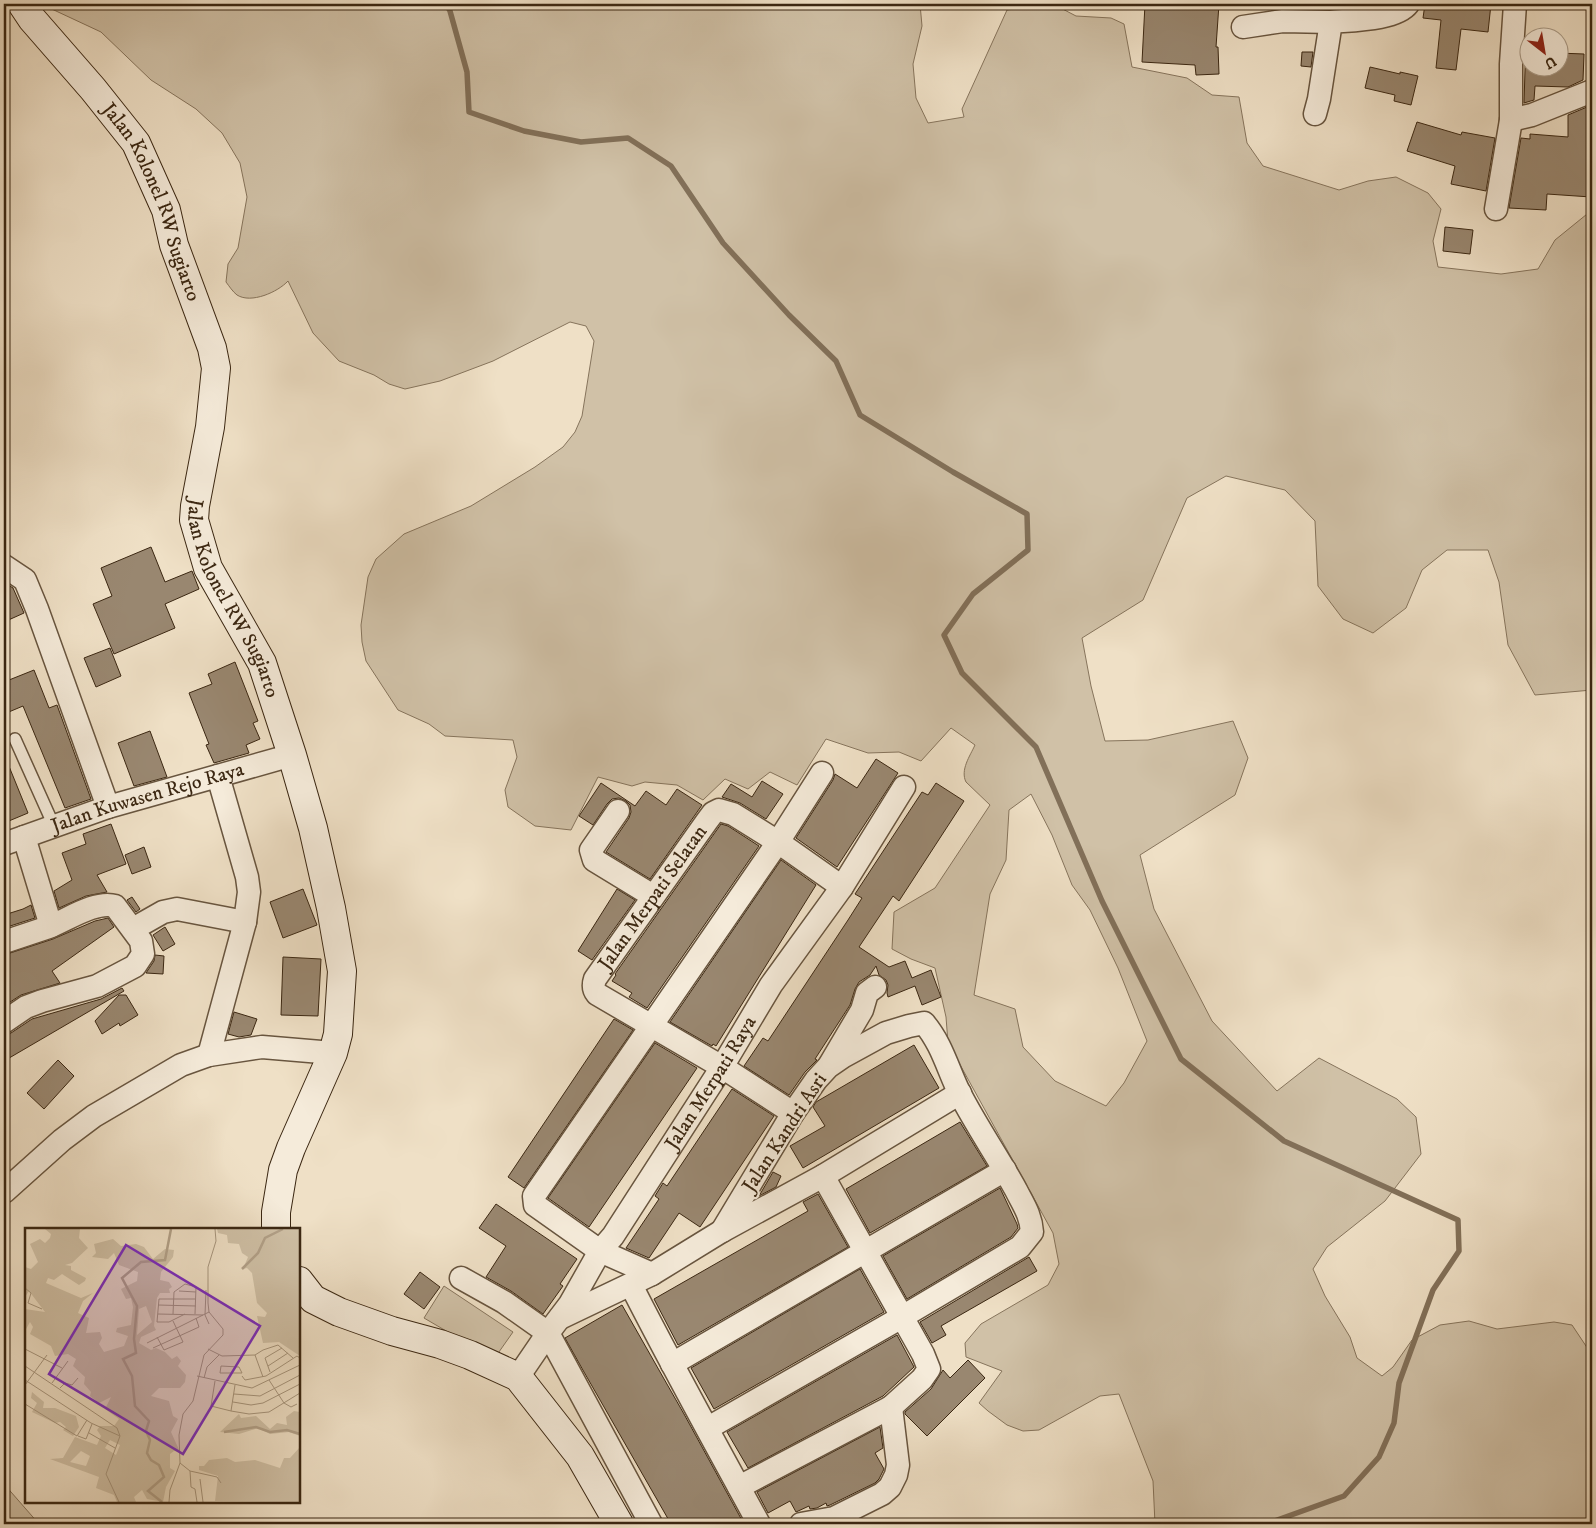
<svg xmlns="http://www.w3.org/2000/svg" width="1596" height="1528" font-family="'IM FELL DW Pica',serif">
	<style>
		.green { fill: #d0c1a7; stroke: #86745c; fill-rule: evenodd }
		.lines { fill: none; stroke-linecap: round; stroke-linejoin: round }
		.stream { stroke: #827059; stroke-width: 5.5 }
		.building { fill: #998770; stroke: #3b2712 }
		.service-casing { stroke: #68553f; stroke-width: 14 }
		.minor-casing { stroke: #68553f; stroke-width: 25 }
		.secondary-casing { stroke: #3b2712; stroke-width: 30 }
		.service { stroke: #f5ebda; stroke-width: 11 }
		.minor { stroke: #f5ebda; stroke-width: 22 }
		.secondary { stroke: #f5ebda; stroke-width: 28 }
		.labels { text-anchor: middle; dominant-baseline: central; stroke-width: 4.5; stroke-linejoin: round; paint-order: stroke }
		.street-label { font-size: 20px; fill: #3b2712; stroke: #f5ebda }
		.inset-river { fill: none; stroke: #b2a189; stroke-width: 2.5 }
		.inset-road { fill: none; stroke: #a7967e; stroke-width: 1 }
		.view { fill: #7b2cbf; fill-opacity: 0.15; stroke: #7b2cbf; stroke-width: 2.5 }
		.inset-edge { fill: none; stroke: #3b2712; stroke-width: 2.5 }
	</style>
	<rect width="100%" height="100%" fill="#efe0c6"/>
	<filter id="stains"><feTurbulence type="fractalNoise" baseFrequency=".004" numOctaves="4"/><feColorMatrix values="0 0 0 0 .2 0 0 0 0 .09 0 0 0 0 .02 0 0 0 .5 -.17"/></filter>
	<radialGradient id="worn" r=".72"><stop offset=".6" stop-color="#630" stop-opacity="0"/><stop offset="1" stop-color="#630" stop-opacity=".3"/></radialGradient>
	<g class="green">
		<path d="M41 4H920L922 26 913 64 916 98 928 123 964 117 962 109 1007 10 1053 4 1076 16 1111 18 1124 24 1132 67 1187 78 1212 95 1239 97 1247 143 1263 166 1339 190 1368 181 1396 177 1428 193 1441 209 1433 241 1438 267 1501 274 1538 269 1555 240 1592 210V690L1535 695 1508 645 1499 582 1488 550H1447L1422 570 1406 608 1373 633 1343 619 1318 586 1315 521 1285 490 1226 476 1187 498 1143 600 1082 638 1091 686 1105 741 1148 740 1233 721 1248 758 1235 795 1140 855 1154 909 1212 1021 1277 1091 1319 1058 1397 1099 1416 1117 1421 1154 1385 1201 1327 1247 1313 1269 1325 1296 1350 1337 1357 1358 1382 1376 1393 1367 1412 1340 1440 1325 1469 1321 1497 1329 1554 1322 1572 1325 1592 1355V1519L1579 1524H1155L1153 1481 1119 1394 1100 1396 1039 1430 1023 1431 1007 1425 988 1411 979 1403 1002 1371 966 1357 965 1343 981 1324 1048 1285 1059 1264 1053 1233 948 1043 946 1017 935 968 911 959 892 949 894 912 935 888 990 805 966 782C960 770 970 756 975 745L951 728 921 761 899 752 868 753 826 739 797 785 770 772 748 789 725 779 703 800 677 785 645 782 632 786 598 777 571 830 535 826 508 807 505 790 517 757 513 740 445 736 429 724 398 710 366 661 362 642 361 625 368 577 376 559 404 534 471 506 535 467 563 447 575 432 582 416 594 341 586 326 570 322 493 361 440 381 405 389 389 384 374 375 339 361 313 333 288 281C278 292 251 304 237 295 233 292 229 286 226 282L228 264 238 248 247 197 240 163 222 133 196 109 151 80 101 32ZM1031 794 1052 835 1072 885 1090 910 1118 968 1147 1041 1124 1083 1106 1106 1055 1081 1023 1047 1015 1009 974 995 990 894 1006 860 1009 810Z"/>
		<path d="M444 1286 513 1332 494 1359 424 1318Z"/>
		<path d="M4 1484 39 1524H4Z"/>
	</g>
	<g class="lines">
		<path class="stream" d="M446 4 450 11 467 72 469 112 524 131 581 142 628 138 671 166 723 243 789 315 836 361 860 415 953 472 1027 514 1028 550 973 594 944 635 962 673 1036 747 1102 901 1181 1059 1284 1141 1458 1220 1459 1251 1433 1290 1399 1383 1394 1423 1379 1457 1344 1496 1266 1524"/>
	</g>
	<g class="building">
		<path d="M1145 4H1219L1216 47H1218L1219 74 1196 75 1195 65 1142 62Z"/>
		<path d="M1425 4H1491L1488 32 1461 29 1456 70 1436 68 1441 20 1423 18Z"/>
		<path d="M1526 38H1528V68H1558V53L1584 54 1583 80 1568 87 1535 86 1534 100 1524 103Z"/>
		<path d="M1302 52H1313L1311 67 1301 66Z"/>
		<path d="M1370 67 1400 74V72L1418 76 1411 105 1394 101 1395 95 1365 88Z"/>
		<path d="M1587 107H1592L1591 197 1547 194 1546 210 1509 208 1521 138 1530 139V134L1568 137V115Z"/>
		<path d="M1417 122 1461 135 1462 132 1495 138 1486 191 1451 184 1455 166 1407 151Z"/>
		<path d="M1445 227 1473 230 1470 254 1443 251Z"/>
		<path d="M151 547 165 582 192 571 199 589 165 604 175 628 114 654 93 604 112 596 101 568Z"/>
		<path d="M4 582 13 588 24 613 4 622Z"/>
		<path d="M110 648 121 676 96 687 84 658Z"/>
		<path d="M235 662 258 721 253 723 260 739 246 745 249 753 214 763 206 745 209 744 189 693 212 684 208 674Z"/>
		<path d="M34 670 49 708 57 705 91 799 65 808 23 706 4 714V682Z"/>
		<path d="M150 731 167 777 134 786 118 743Z"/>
		<path d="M4 754 28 813 4 823Z"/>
		<path d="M876 759 898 773 837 867 796 838 833 780 835 774 857 788Z"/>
		<path d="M762 781 783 794 766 819 740 803 722 797 731 784 752 797Z"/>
		<path d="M601 783 635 806 646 791 666 805 677 789 702 805 650 879 606 852 629 818 631 812 630 805 626 801 619 798 612 799 607 804 593 825 579 816Z"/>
		<path d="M936 783 964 801 899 901 893 896 859 947 889 967 905 961 912 978 931 970 941 997 922 1005 915 986 888 997 887 993 888 985 886 980 879 975 876 966 870 975 859 982 855 989 850 1005 815 1059 817 1060 805 1072 789 1095 744 1066 763 1038 768 1041 848 920 862 898 855 894 922 792 928 795Z"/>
		<path d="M111 824 126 864 97 875 107 892 86 896 59 908 54 891 72 880 62 853 86 844 83 834Z"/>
		<path d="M721 824 728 826 759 846 647 1008 629 997 632 993 612 981 616 975 615 974Z"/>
		<path d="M144 847 151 867 132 874 125 855Z"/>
		<path d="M781 860 816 885 716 1046 713 1044 712 1046 670 1022Z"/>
		<path d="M303 889 317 925 283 938 270 902Z"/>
		<path d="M617 889 635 900 592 960 578 951Z"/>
		<path d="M132 897 140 909 136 912 127 900Z"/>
		<path d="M31 905 35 918 4 928V915L23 909Z"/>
		<path d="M108 918 114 927 52 971 60 983 21 995 4 1006V955L53 939 95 921Z"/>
		<path d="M165 927 175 944 163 951 153 935Z"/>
		<path d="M155 955 164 956 163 974 146 973 154 961Z"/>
		<path d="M283 957 321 959 318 1016 281 1015Z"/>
		<path d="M122 988 124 991 4 1061V1035L11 1033 32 1019 101 999Z"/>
		<path d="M119 995H126L138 1015 120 1026 119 1023 102 1034 95 1021Z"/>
		<path d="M234 1012 257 1019 251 1035 239 1037 228 1034Z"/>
		<path d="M614 1019 633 1030 524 1188 508 1177Z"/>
		<path d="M655 1043 697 1068 589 1227 548 1198Z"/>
		<path d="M914 1045 939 1088 803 1168 790 1146 825 1126 813 1107 816 1102Z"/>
		<path d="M58 1060 74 1076 44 1109 27 1093Z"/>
		<path d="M732 1089 774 1116 700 1227 679 1213 649 1258 626 1248 659 1199 655 1196 663 1183 667 1186Z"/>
		<path d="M960 1122 987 1166 870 1233 846 1189Z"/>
		<path d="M773 1172 781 1176 776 1187 759 1196Z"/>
		<path d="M1000 1188 1017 1224 1018 1228 1011 1237 907 1299 883 1256Z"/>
		<path d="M818 1194 848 1247 678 1345 654 1299 808 1211 803 1202Z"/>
		<path d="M496 1204 577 1259 560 1284 563 1286 543 1314 511 1291 486 1277 506 1246 479 1228Z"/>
		<path d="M1029 1257 1037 1271 941 1326 946 1335 932 1343 920 1322Z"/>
		<path d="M860 1269 884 1312 714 1409 691 1368Z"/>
		<path d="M420 1272 440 1287 424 1309 404 1294Z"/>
		<path d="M622 1305 684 1414 744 1524H671L584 1372 565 1338Z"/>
		<path d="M897 1335 914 1367 883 1396 748 1468 727 1432Z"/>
		<path d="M968 1360 985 1378 927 1436 905 1414V1412L931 1389 943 1370 950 1378Z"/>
		<path d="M880 1427 883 1448 875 1453 884 1469 879 1479 875 1483 830 1505 827 1506 826 1503 817 1508 810 1509 809 1506 796 1512 790 1501 768 1513 757 1492Z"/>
	</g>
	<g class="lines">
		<g class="service-casing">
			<path id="service" d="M15 739 54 826"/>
		</g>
		<g class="minor-casing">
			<g id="minor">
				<path d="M1243 27 1283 21 1331 22"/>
				<path d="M1315 114 1319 99 1331 22C1351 20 1396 20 1408 4"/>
				<path d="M1511 120 1532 115 1592 91"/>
				<path d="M1496 209 1511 120V64L1515 4"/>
				<path d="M4 566 25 580 37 609 108 807"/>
				<path d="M618 811 591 850 594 860 653 896"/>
				<path d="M24 837 51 926"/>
				<path id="s1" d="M4 844 108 807 292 755"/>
				<path d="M133 929 163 912 177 909 245 922"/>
				<path d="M4 942C19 937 34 932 49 927 67 920 96 900 115 906L141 941 143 954 135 966 97 986 42 1001 26 1007 4 1022"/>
				<path d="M209 1055 245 922 249 892 247 877 218 776"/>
				<path d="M830 1064 862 1010 867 993 875 987"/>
				<path id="s2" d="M793 1113 722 1067 597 994C593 989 593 985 595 979L707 821 713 813 719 810 733 814 778 842 842 887"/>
				<path d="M4 1192 62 1140 94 1116 181 1065 209 1055 262 1047 333 1053"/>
				<path d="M652 1274 600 1251 535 1205 534 1196 778 842 822 773"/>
				<path d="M461 1278 504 1302 548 1333 651 1524"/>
				<path d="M631 1285C672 1366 716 1445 759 1524"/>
				<path d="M560 1318 652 1274 722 1231 823 1176 960 1093"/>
				<path d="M672 1364 1005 1170"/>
				<path id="s3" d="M518 1377 548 1333 570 1304 600 1251 613 1236 722 1067 771 985 842 887 904 787"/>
				<path d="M708 1428 902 1317 1020 1247 1032 1232C1031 1215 1023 1204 1016 1190 998 1157 977 1127 960 1094 948 1070 942 1044 924 1023L909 1026 886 1033 844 1056 828 1067 816 1080 793 1113 722 1231"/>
				<path d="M739 1487 891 1407 922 1379 929 1369 923 1354 823 1176"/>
				<path d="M801 1524 834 1518 882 1494 890 1487 896 1475 898 1465 891 1407"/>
			</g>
		</g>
		<g class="secondary-casing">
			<g id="secondary">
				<path id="s4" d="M22 4 32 19 93 89 136 143 166 210 174 245 212 348 216 368 210 427 195 506 194 520 208 568 262 663 292 755 313 828 331 908 342 971 338 1034 333 1053 291 1148 283 1170 276 1212V1229"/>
				<path d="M299 1281 313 1299 339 1312 392 1331 440 1344 470 1355 518 1377 580 1456 619 1524"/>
			</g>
		</g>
		<use href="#service" class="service"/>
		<use href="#minor" class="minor"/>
		<use href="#secondary" class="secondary"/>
	</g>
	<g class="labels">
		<g class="street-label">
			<text stroke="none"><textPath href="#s4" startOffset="240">Jalan Kolonel RW Sugiarto</textPath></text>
			<text stroke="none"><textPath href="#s4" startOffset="660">Jalan Kolonel RW Sugiarto</textPath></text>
			<text stroke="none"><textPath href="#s1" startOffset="151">Jalan Kuwasen Rejo Raya</textPath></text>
			<text stroke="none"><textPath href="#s2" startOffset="345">Jalan Merpati Selatan</textPath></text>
			<text stroke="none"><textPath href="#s3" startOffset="352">Jalan Merpati Raya</textPath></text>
			<text transform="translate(785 1133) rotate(-57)">Jalan Kandri Asri</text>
		</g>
	</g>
	<g transform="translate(25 1228)">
		<rect width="275" height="275" fill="#efe0c6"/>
		<path d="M20 1H55L54 10 63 20 47 35 40 37 46 38V42L61 50 60 53 54 57 37 46 29 52 23 50 21 55 56 70 68 65 58 73 53 85 64 90 61 105 75 104 77 110 74 116 79 124 99 118 103 108 91 104 92 100 106 97 108 79 106 70 101 71 96 61 112 53 113 44 94 37 89 25 83 31 67 29 71 25 69 16 88 11 96 18 111 16 119 19 128 31 140 21 149 22 148 29 136 44 135 52 144 54 147 59 144 61 145 65H135L132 70 129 98 131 102 116 109 114 115 126 122 131 120 140 124 147 131 152 128 156 133 153 138 161 147 160 154 155 160H134L126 168 144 173 148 188 153 191 146 204 155 224 149 223 145 226V240L150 243 141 259 138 274 122 271 117 262 109 269 111 274H92L89 267 71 260 74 249 25 231 38 230 50 209 72 217 76 208 72 202 75 198H89L94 191 80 181 86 169 74 175 65 168 66 164 59 156 60 149 48 138 51 131 43 126 30 128 26 118 5 106 8 99 5 94 0 103V81L20 84 4 63 0 69V39L6 41 13 34 5 16 15 11 20 15 25 10 26 6ZM121 78 127 94 112 107 114 81ZM85 212 95 217 91 227 80 220ZM56 223 65 228 61 238 45 234ZM192 1H275V128L254 114 238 115 232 88 240 89 242 85 232 75 227 45 222 40 218 41 223 29 217 25 214 16 203 15 202 7 193 5ZM7 164 19 174 18 180H30L51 188 54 199 48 208 38 202 41 199 35 194 30 195 7 184 12 175 6 170ZM269 183 275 184V208L264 204 245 206 233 200 214 206 195 204 214 186 216 190 231 188 245 201 252 195 262 197 261 189ZM275 219V274L190 273 193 248 174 242V238H179L184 232 202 230 210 234 230 232 255 240 259 230H265Z" fill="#d0c1a7" fill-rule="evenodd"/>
		<path class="inset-river" d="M217 41 233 25 240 10 258 1M199 204 231 199 245 204 262 202 275 206M137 274 123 263 139 249 134 237 126 232 122 225 125 212 121 203 124 193 110 178 107 148 98 131 111 125 109 111 112 78 97 50 116 34 140 32 146 1"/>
		<path class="inset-road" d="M0 60 6 65 3 75 17 81M181 62 180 87 184 96M154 63 171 64M133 77 171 78M133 86 178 87M148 86 149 64 160 56 171 59 170 86M160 86 144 94H132L134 71H171M132 109 139 122 158 114 148 93M122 115 184 84M128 120 174 99 171 90M0 121 37 140M183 121 197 128 230 127M0 138 92 200 95 208 81 246 94 274M196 138 214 139 217 145H195ZM243 138 263 125M245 144 240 130 257 120M172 148 227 160 275 137M217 148 220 152 241 148 272 128 275 130M238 149 230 127 238 122 253 117 268 130M179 150 182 139 194 127M0 152 66 195 95 208M244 152 259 175 266 179 272 176M190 153 186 178 206 183M27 155 43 133M0 157 22 127M210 157 206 183 224 186 244 184 275 165M35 160 40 155 47 157 53 150M209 166 235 168 275 147M208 174 226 177 238 175 275 156M0 176 52 208 62 192M64 205 90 220M53 208 61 211 67 196M155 235 165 243 166 259 170 261 172 274M165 243 192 249 196 255M175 251 178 274M144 274 145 262 155 235 154 207 158 186 168 173 179 127 198 107V101L184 84 183 75V39L191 13 190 1"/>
		<path class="view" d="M101 17 235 98 158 226 24 146Z"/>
		<rect width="275" height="275" class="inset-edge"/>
	</g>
	<rect width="1596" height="1528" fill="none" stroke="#efe0c6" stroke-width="20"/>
	<rect x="5" y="5" width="1586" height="1518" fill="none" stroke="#3b2712" stroke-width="2.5"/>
	<rect x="10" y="10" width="1576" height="1508" fill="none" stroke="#3b2712"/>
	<g transform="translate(1544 52) rotate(149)"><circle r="24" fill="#f5ebda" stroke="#ab9d8a"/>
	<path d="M0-4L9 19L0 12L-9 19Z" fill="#8f2418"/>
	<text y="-8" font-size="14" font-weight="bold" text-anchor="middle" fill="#3b2712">U</text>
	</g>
	<rect width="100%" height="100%" filter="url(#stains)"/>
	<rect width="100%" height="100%" fill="url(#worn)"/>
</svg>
